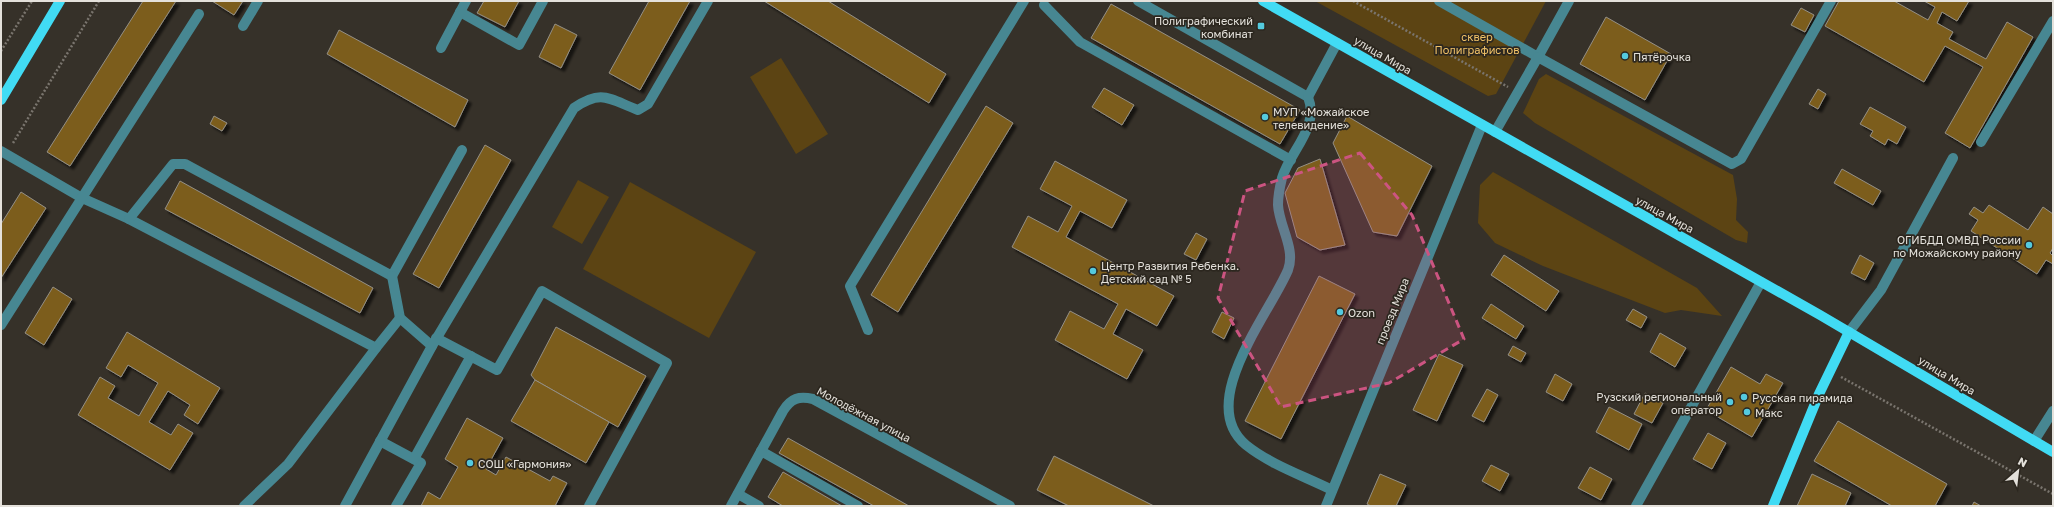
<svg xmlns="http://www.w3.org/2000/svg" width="2054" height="507" font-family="'Golos Text',sans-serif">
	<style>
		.green { fill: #5c4413 }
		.building { fill: #7c5d1a; stroke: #948f85; filter: url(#shadow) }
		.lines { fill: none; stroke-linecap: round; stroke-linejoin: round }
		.path { stroke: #7a756e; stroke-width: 2.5; stroke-dasharray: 2 2; stroke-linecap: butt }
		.minor { stroke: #478792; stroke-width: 10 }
		.major { stroke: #41dbf4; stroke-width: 10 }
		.marked { fill: #cc5481; fill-opacity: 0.2; stroke: #cc5481; stroke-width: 3; stroke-dasharray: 8 5; stroke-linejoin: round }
		.poi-dot { fill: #54cade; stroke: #2c271f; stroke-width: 1.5 }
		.labels { text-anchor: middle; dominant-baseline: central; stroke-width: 3.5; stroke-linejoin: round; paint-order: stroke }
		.poi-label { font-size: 11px; fill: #e4e1db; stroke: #2c271f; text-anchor: start }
		.park-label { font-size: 11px; fill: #f0c167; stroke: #2c271f }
		.street-label { font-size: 11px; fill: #e4e1db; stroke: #2c271f }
	</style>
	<defs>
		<filter id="shadow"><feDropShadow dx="3.5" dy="3.5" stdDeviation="1" flood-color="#0009"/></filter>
	</defs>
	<rect width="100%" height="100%" fill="#363129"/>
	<g class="green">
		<path d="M1315 1H1546L1496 94 1488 96Z"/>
		<path d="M781 58 828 134 796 154 750 77Z"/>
		<path d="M1546 74 1733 175 1737 199 1736 220 1748 232 1747 243 1736 240 1535 123 1523 113 1539 79Z"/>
		<path d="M1493 172 1697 288 1722 316 1681 310 1665 313 1543 266 1495 243 1478 223 1480 185Z"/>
		<path d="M578 180 609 197 582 244 552 227Z"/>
		<path d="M630 182 756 252 709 338 583 269Z"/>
	</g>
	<g class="building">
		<path d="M143 1H176L70 166 47 152Z"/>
		<path d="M212 1H243L234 15Z"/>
		<path d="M484 1H519L505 27 477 13Z"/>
		<path d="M649 1H690L640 90 609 73Z"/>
		<path d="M764 1H828L946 74 929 103Z"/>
		<path d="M1839 1H1894L1928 20 1935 7 1924 1H1969L1957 21 1942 12 1937 23 1953 32 1949 39 1986 59 2007 22 2033 37 1970 148 1945 133 1983 67 1945 46 1924 82 1825 26Z"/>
		<path d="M1111 4 1300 110 1280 144 1091 38Z"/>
		<path d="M1801 8 1814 15 1805 32 1791 25Z"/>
		<path d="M1606 17 1671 54 1645 100 1580 64Z"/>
		<path d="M555 24 577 35 561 68 539 57Z"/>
		<path d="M339 30 468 100 455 127 327 54Z"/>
		<path d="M1104 88 1134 105 1122 125 1092 107Z"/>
		<path d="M1818 89 1826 94 1818 109 1809 104Z"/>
		<path d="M986 106 1013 123 898 312 871 295Z"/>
		<path d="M1870 107 1906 127 1897 144 1888 139 1885 145 1870 136 1873 131 1860 124Z"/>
		<path d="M214 116 227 123 222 131 210 124Z"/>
		<path d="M1347 116 1432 166 1397 236 1373 232 1333 143Z"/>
		<path d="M485 145 511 160 439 288 413 274Z"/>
		<path d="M1320 159 1345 245 1320 250 1297 237 1285 193 1298 168Z"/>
		<path d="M1055 161 1127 200 1112 228 1080 211 1066 237 1174 296 1157 326 1126 309 1113 334 1143 350 1127 379 1055 340 1070 311 1104 329 1118 304 1012 247 1028 216 1058 232 1072 206 1040 189Z"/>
		<path d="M1842 169 1881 191 1873 205 1834 183Z"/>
		<path d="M180 181 373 288 360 313 165 209Z"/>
		<path d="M21 192 46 208 1 278V224Z"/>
		<path d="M1989 205 2028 230 2043 207 2053 214V248L2050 253 2053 256V264L2046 260 2037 274 1971 231 1978 220 1969 214 1974 207 1983 213Z"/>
		<path d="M1196 233 1207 239 1196 260 1184 254Z"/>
		<path d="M1504 255 1559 291 1546 311 1491 275Z"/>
		<path d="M1860 255 1874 263 1865 280 1851 273Z"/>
		<path d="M1319 276 1355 294 1281 439 1245 421Z"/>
		<path d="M53 287 72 299 44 345 25 333Z"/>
		<path d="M1491 304 1524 326 1516 339 1482 318Z"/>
		<path d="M1633 309 1647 317 1641 328 1626 320Z"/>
		<path d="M1222 312 1234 318 1224 339 1212 332Z"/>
		<path d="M556 327 646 376 618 427 535 380 531 375Z"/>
		<path d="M127 332 220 388 198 424 184 415 190 405 168 391 149 422 171 435 178 424 193 433 170 470 78 415 100 377 115 386 108 398 139 416 158 383 128 365 121 377 106 368Z"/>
		<path d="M1660 333 1686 348 1675 367 1650 352Z"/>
		<path d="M1513 346 1526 353 1521 362 1508 355Z"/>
		<path d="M1439 354 1463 365 1437 421 1413 410Z"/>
		<path d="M1731 367 1760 384 1766 374 1783 383 1752 437 1706 410Z"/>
		<path d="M1555 374 1572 384 1563 401 1546 392Z"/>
		<path d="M535 380 609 422 586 463 511 421Z"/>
		<path d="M1487 389 1498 395 1484 422 1472 416Z"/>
		<path d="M1645 393 1663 403 1652 423 1634 414Z"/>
		<path d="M1609 407 1642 424 1629 450 1596 432Z"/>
		<path d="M467 418 503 438 486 469 496 475 506 457 550 481 553 476 567 483 555 506H421L428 492 440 499 458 467 445 459Z"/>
		<path d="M1838 421 1947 484 1935 506H1892L1814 461Z"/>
		<path d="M1708 433 1726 443 1712 469 1693 459Z"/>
		<path d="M788 438 909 506H874L779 453Z"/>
		<path d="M1054 456 1154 506H1069L1037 490Z"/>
		<path d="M1491 465 1509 474 1500 491 1482 481Z"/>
		<path d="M1590 467 1612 479 1601 500 1578 488Z"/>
		<path d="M783 472 842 506H783L768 497Z"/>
		<path d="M1380 474 1406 485 1396 506H1371L1367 504Z"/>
		<path d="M1812 474 1851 493 1845 506H1797Z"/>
		<path d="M1974 502 1981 506H1972Z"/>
	</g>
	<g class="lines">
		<g class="path">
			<path d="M1353 1 1508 87"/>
			<path d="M1 51 32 1"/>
			<path d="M13 143 99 1"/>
			<path d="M1841 377 2053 494"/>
		</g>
		<g class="minor">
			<path d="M1138 1 1308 97C1320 127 1290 151 1282 178 1280 186 1278 196 1278 205 1279 226 1296 249 1288 270 1270 313 1195 403 1246 445 1271 465 1304 476 1332 490"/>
			<path d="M1439 1 1538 57 1569 1"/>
			<path d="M1044 5 1080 42 1291 160"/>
			<path d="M460 12 519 45 543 1"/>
			<path d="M243 26 258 1"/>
			<path d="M441 48 466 1"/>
			<path d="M1308 97 1337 43"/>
			<path d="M1495 132 1538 57 1732 164 1741 159 1831 1"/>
			<path d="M1981 142 2053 21"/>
			<path d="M1 151 82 198 129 219 376 348 288 464 244 506"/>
			<path d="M129 219 173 164H185L392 276 462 150"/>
			<path d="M392 276 400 318 432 346"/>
			<path d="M1 325 199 14"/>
			<path d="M868 330 850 286 1024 1"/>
			<path d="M1849 332 1881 290 1953 158"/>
			<path d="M436 338 497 370 542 291 667 363 589 506"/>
			<path d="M376 348 400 318"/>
			<path d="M380 441 421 463 396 506"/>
			<path d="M2034 441 2053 411"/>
			<path d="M761 451 858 506"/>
			<path d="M414 459 471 356"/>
			<path d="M738 494 759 506"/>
			<path d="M345 506 432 346 574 108C602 89 609 99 638 110L648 104 708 1"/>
			<path d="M731 506 783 411C791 398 799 396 813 399L1010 506"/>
			<path d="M1326 506 1482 125"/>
			<path d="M1636 506 1761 282"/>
		</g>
		<g class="major">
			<path d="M1263 1 1820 315 2053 452"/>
			<path d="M1 100 60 1"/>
			<path d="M1773 506 1819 394 1849 332"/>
		</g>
	</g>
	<path class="marked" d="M1360 153 1412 215 1464 339 1389 383 1281 407 1218 298 1245 191Z"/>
	<g class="poi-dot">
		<rect x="1257" y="22" width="8" height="8" rx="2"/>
		<circle cx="1625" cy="56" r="4"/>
		<circle cx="1265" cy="117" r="4"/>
		<circle cx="2029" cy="245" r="4"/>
		<circle cx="1093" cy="271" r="4"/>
		<circle cx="1340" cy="312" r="4"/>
		<circle cx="1744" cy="397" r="4"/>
		<circle cx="1730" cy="402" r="4"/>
		<circle cx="1747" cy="412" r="4"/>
		<circle cx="470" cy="463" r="4"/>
	</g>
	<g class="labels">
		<g class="poi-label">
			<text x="1253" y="20" text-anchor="end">Полиграфический<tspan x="1253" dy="13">комбинат</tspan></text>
			<text x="1633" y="56">Пятёрочка</text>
			<text x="1273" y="111">МУП «Можайское<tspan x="1273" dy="13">телевидение»</tspan></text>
			<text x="2021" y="239" text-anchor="end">ОГИБДД ОМВД России<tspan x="2021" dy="13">по Можайскому району</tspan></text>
			<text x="1101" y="265">Центр Развития Ребенка.<tspan x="1101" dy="13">Детский сад № 5</tspan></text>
			<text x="1348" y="312">Ozon</text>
			<text x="1722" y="396" text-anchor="end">Рузский региональный<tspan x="1722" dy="13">оператор</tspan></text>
			<text x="1752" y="397">Русская пирамида</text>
			<text x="1755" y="412">Макс</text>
			<text x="478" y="463">СОШ «Гармония»</text>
		</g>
		<g class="park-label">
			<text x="1477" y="36">сквер<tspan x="1477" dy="13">Полиграфистов</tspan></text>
		</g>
		<g class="street-label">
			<text transform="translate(1383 55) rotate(30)">улица Мира</text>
			<text transform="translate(1665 214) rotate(29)">улица Мира</text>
			<text transform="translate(1392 311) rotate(-68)">проезд Мира</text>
			<text transform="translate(1947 375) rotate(31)">улица Мира</text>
			<text transform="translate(864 414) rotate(28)">Молодёжная улица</text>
		</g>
	</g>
	<rect width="2054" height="507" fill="none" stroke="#e4e1db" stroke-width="4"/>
	<g transform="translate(2018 471) rotate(28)" stroke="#2c271f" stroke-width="3" paint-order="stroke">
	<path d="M0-3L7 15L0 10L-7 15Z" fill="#e4e1db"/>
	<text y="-6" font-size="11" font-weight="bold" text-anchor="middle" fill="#e4e1db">N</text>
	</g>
</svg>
